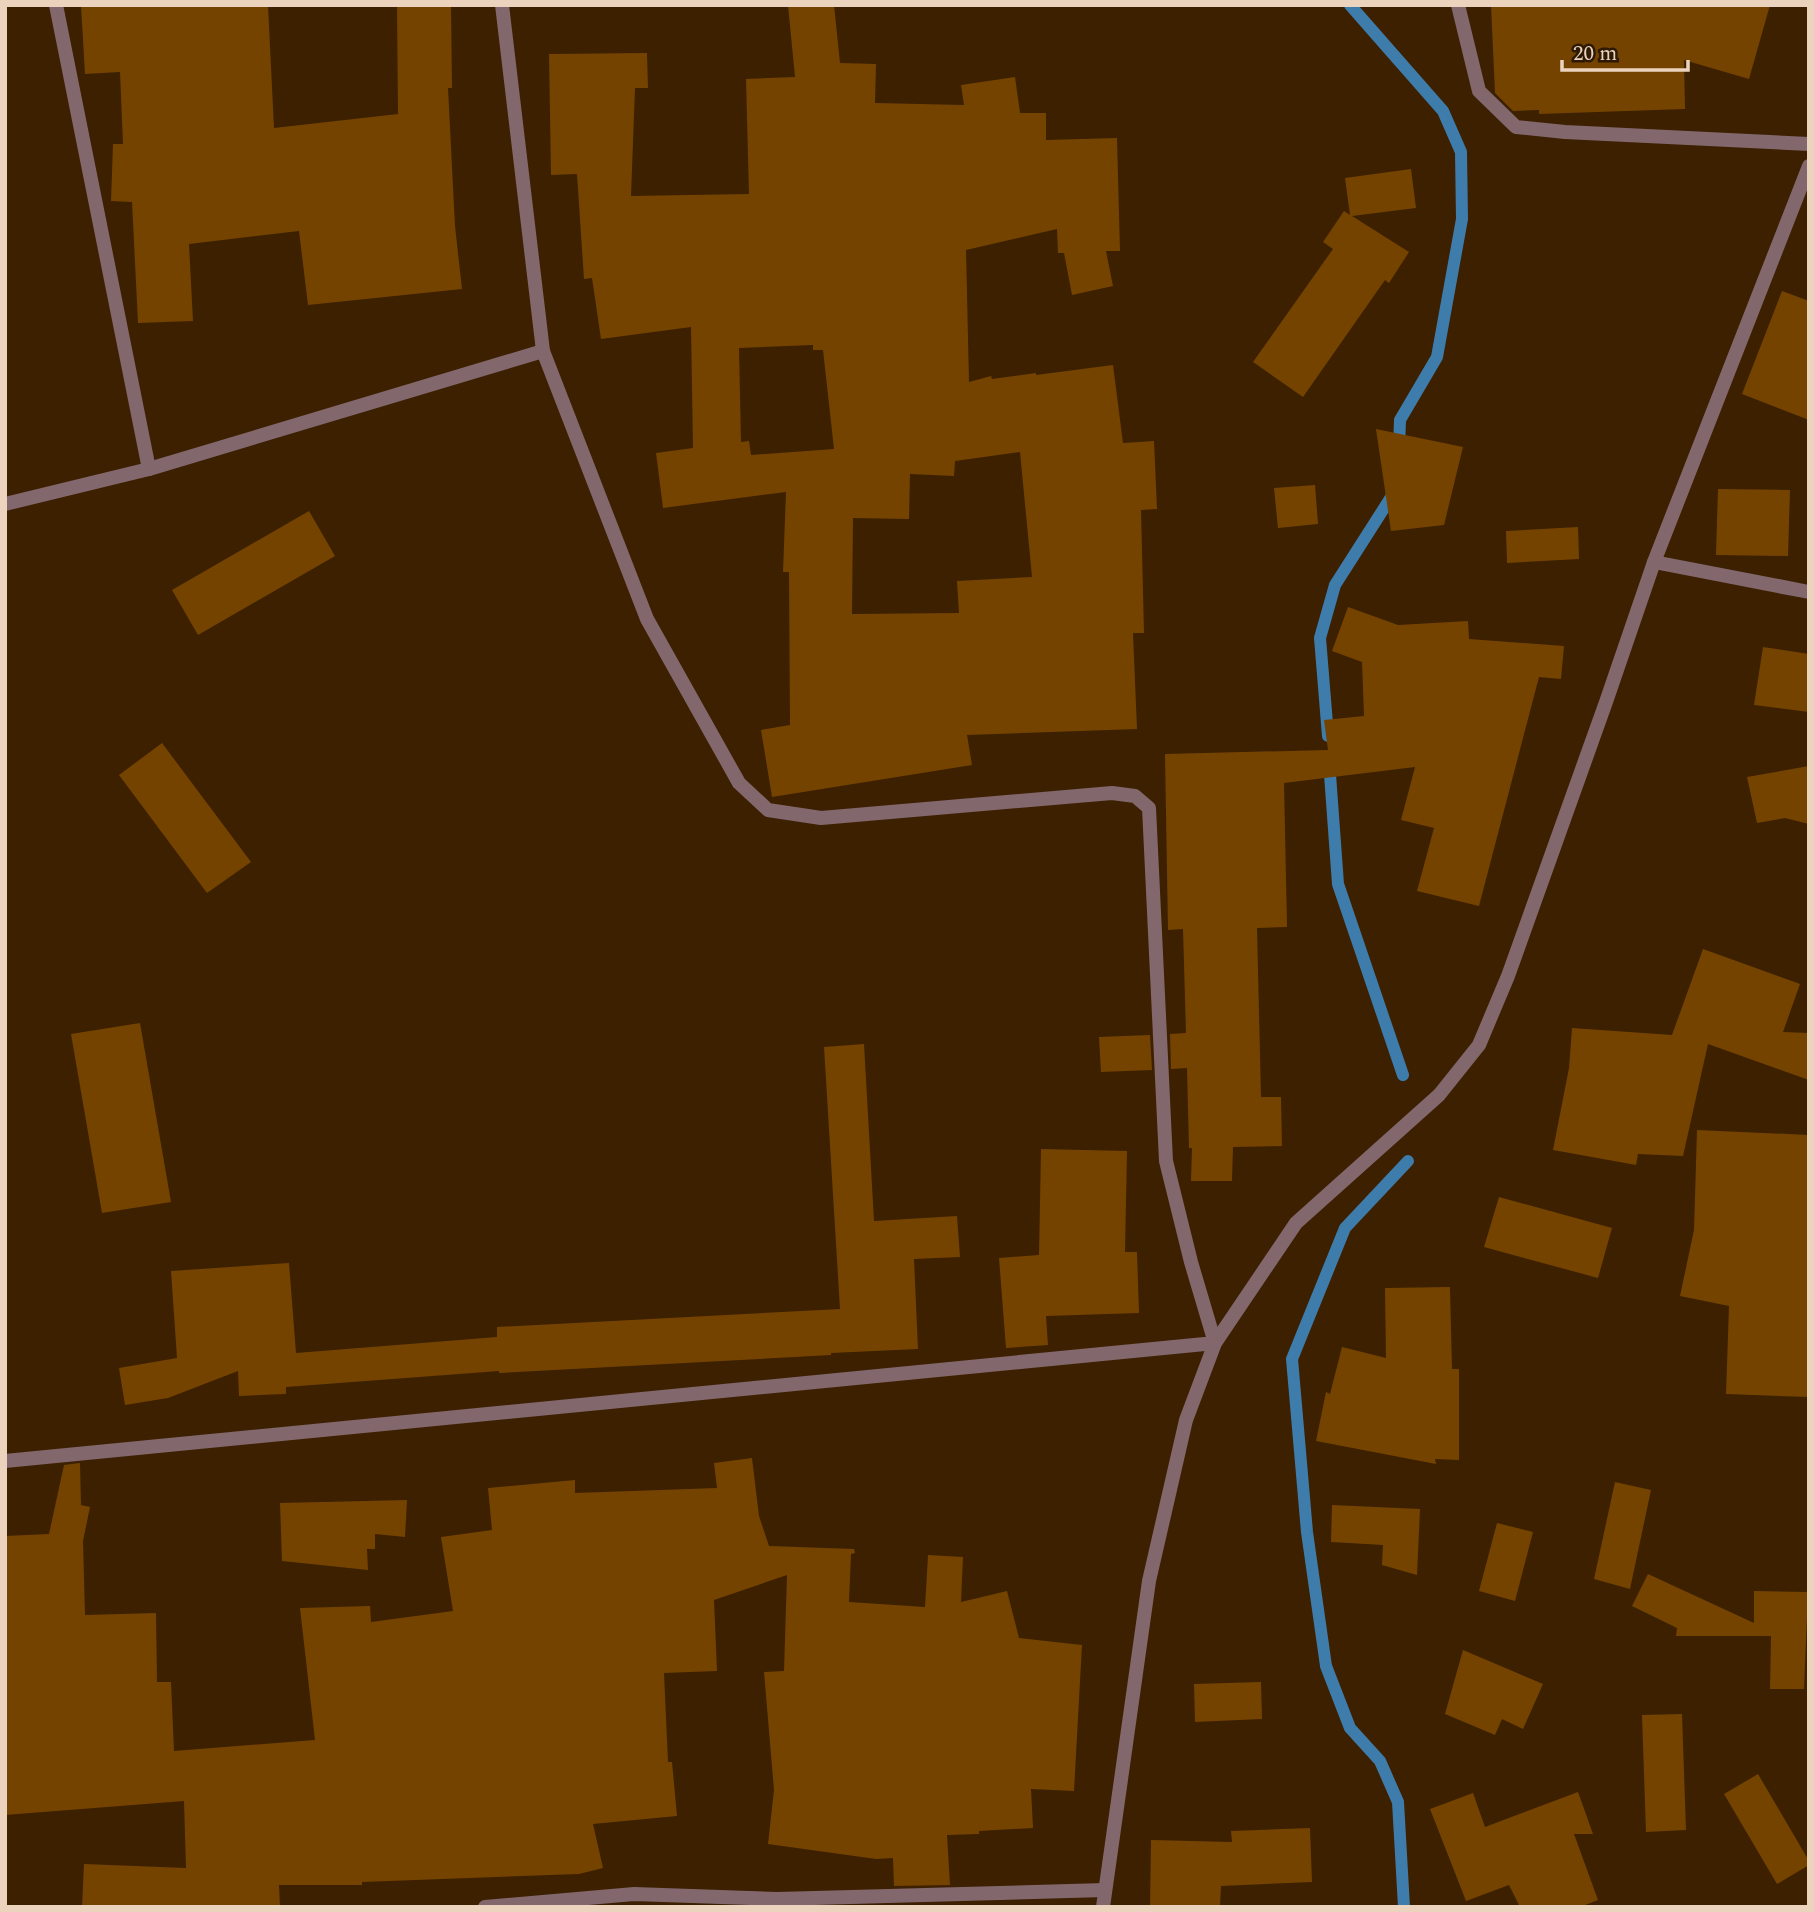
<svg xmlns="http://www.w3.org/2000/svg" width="1814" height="1912" font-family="Spectral,serif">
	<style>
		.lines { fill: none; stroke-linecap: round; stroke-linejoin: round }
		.stream { stroke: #3e7cac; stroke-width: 12 }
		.building { fill: #754300; fill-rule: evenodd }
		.minor { stroke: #82676d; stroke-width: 14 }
	</style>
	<rect width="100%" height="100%" fill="#3c2000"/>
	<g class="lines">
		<g class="stream">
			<path d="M1350 5 1443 111 1461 152 1462 219 1437 357 1400 420 1399 448"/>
			<path d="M1328 736 1320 638 1335 585 1395 491"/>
			<path d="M1329 761 1338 884 1403 1075"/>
			<path d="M1404 1907 1398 1802 1380 1761 1350 1728 1326 1666 1307 1532 1292 1359 1345 1228 1408 1161"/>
		</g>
	</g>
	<g class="building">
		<path d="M81 5H268L274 128 398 114 397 5H451L452 88H448L455 226 462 289 308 305 299 231 189 244 193 321 138 323 132 202 111 201 113 144H123L120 72 85 74Z"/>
		<path d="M788 5H834L840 63 876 64 875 103 964 105 961 85 1015 77 1020 113H1046V140L1117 138 1120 251H1106L1113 286 1072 295 1064 253H1058L1057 229 966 250 969 382 991 376 992 379 1036 373V375L1113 365 1123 443 1154 441 1157 509 1141 510 1144 633H1133L1137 729 967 735 972 765 772 797 761 730 790 725 789 572H783L786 492 663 508 656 453 693 448 691 327 601 339 592 278 584 279 577 174 551 175 549 54 647 53 648 88H635L631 196 749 194 746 79 795 77ZM813 345V350H823L834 449 751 455 749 441 741 442 739 348ZM1020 452 1032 577 957 581 959 613 852 614 853 518 909 519 910 474 954 476 955 461Z"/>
		<path d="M1491 5H1770L1749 79 1684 60 1685 109 1539 114V110L1513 111 1495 93Z"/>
		<path d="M1411 169 1416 208 1352 216 1409 252 1389 283 1385 280 1303 397 1253 362 1333 249 1323 242 1344 211 1350 215 1345 178Z"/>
		<path d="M1782 291 1809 301V420L1742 394Z"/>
		<path d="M1376 429 1463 447 1444 525 1391 531Z"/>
		<path d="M1315 485 1318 524 1278 528 1274 488Z"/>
		<path d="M1718 489 1790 490 1788 556 1716 555Z"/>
		<path d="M309 511 335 556 198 635 172 590Z"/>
		<path d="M1578 527 1579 559 1507 563 1506 531Z"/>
		<path d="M1348 607 1398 625 1468 621 1469 639 1564 646 1561 679 1539 677 1479 906 1417 891 1434 828 1401 820 1415 767 1284 783 1287 927 1257 928 1261 1097H1281L1282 1146 1233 1147 1232 1181H1191L1192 1148H1189L1187 1068 1171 1069 1170 1034 1186 1033 1183 929 1168 930 1165 754 1328 750 1324 720 1364 716 1362 662 1332 651Z"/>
		<path d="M1763 647 1809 654V712L1754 705Z"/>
		<path d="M162 743 251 862 207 893 119 775Z"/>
		<path d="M1809 766V824L1785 818 1757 823 1747 777Z"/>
		<path d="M1703 949 1800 984 1783 1032 1809 1033V1080L1708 1044 1683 1156 1638 1154 1636 1165 1553 1150 1569 1068 1572 1028 1672 1035Z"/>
		<path d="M140 1023 171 1202 102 1213 71 1034Z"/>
		<path d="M1150 1035 1152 1070 1101 1072 1099 1037Z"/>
		<path d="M864 1044 874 1221 957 1216 960 1257 914 1259 918 1349 831 1353V1355L499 1373V1371L286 1387V1394L239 1396 238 1371 168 1398 125 1405 119 1368 177 1358 171 1271 289 1263 296 1353 497 1337V1327L840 1309 824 1047Z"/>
		<path d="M1697 1130 1809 1135V1397L1726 1394 1729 1306 1680 1296 1694 1230Z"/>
		<path d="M1041 1149 1127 1151 1125 1252H1137L1139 1313 1046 1316 1048 1345 1006 1348 999 1258 1039 1255Z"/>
		<path d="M1499 1197 1612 1228 1598 1278 1484 1247Z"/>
		<path d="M1450 1287 1452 1369H1459V1460L1435 1459 1436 1464 1316 1441 1326 1392 1330 1394 1342 1347 1386 1358 1385 1288Z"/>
		<path d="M752 1458 759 1516 769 1546 854 1549 855 1553 851 1554 849 1602 925 1607 928 1555 963 1557 961 1602 1007 1591 1019 1638 1082 1645 1074 1791 1031 1789 1033 1828 979 1831V1834L947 1835 950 1885 894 1886 893 1858 876 1859 768 1844 774 1790 764 1672 784 1671 787 1575 714 1600 717 1671 664 1673 668 1762H672L677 1816 593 1824 603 1868 579 1874 362 1882V1885H279L280 1907H82L84 1864 186 1868 184 1801 5 1815V1536L49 1534 64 1465 80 1463 81 1505 90 1507 83 1541 85 1615 156 1613 157 1682H171L174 1751 315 1740 300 1608 370 1606 371 1622 453 1611 441 1537 492 1530 488 1488 575 1480V1493L717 1488 714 1463Z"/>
		<path d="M1615 1482 1651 1490 1630 1589 1594 1579Z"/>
		<path d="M407 1500 405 1537 375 1534V1549H367L368 1570 282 1561 280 1503Z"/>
		<path d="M1332 1505 1420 1509 1417 1575 1382 1565 1383 1545 1331 1542Z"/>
		<path d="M1497 1523 1533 1532 1515 1601 1479 1591Z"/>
		<path d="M1648 1574 1754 1623V1591L1808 1592 1804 1689H1770L1771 1636H1676L1677 1628 1632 1606Z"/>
		<path d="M1463 1650 1543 1684 1523 1729 1502 1719 1495 1735 1445 1714Z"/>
		<path d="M1261 1682 1262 1719 1195 1722 1194 1684Z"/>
		<path d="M1682 1714 1686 1830 1646 1832 1642 1715Z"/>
		<path d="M1758 1774 1809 1861V1865L1777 1884 1724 1794Z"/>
		<path d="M1578 1792 1593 1834H1574L1598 1900 1580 1907H1520L1509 1885 1466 1901 1430 1809 1473 1793 1485 1827Z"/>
		<path d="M1310 1828 1312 1882 1221 1886 1220 1907H1150L1151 1840 1232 1842 1231 1831Z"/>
	</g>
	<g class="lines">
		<g class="minor">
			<path d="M56 5 149 469"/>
			<path d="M1458 5 1479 91 1516 127 1565 132 1809 144"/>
			<path d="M5 504 149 469 543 351"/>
			<path d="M1654 562 1809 592"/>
			<path d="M5 1461 1215 1343 1191 1262 1166 1161 1149 808 1135 796 1112 793 821 818 768 810 739 783 647 619 543 351 502 5"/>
			<path d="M485 1907 634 1894 777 1899 1105 1890"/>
			<path d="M1103 1907 1149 1581 1186 1420 1215 1343 1296 1223 1439 1095 1479 1045 1508 976 1606 702 1654 562 1809 166"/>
		</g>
	</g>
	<rect width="1814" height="1912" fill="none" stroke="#ebd3be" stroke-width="14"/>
	<path d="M1562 60v10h126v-10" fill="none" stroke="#ebd3be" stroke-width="3.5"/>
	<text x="1573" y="60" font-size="21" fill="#ebd3be" stroke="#2d1904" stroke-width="5" paint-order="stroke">20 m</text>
</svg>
